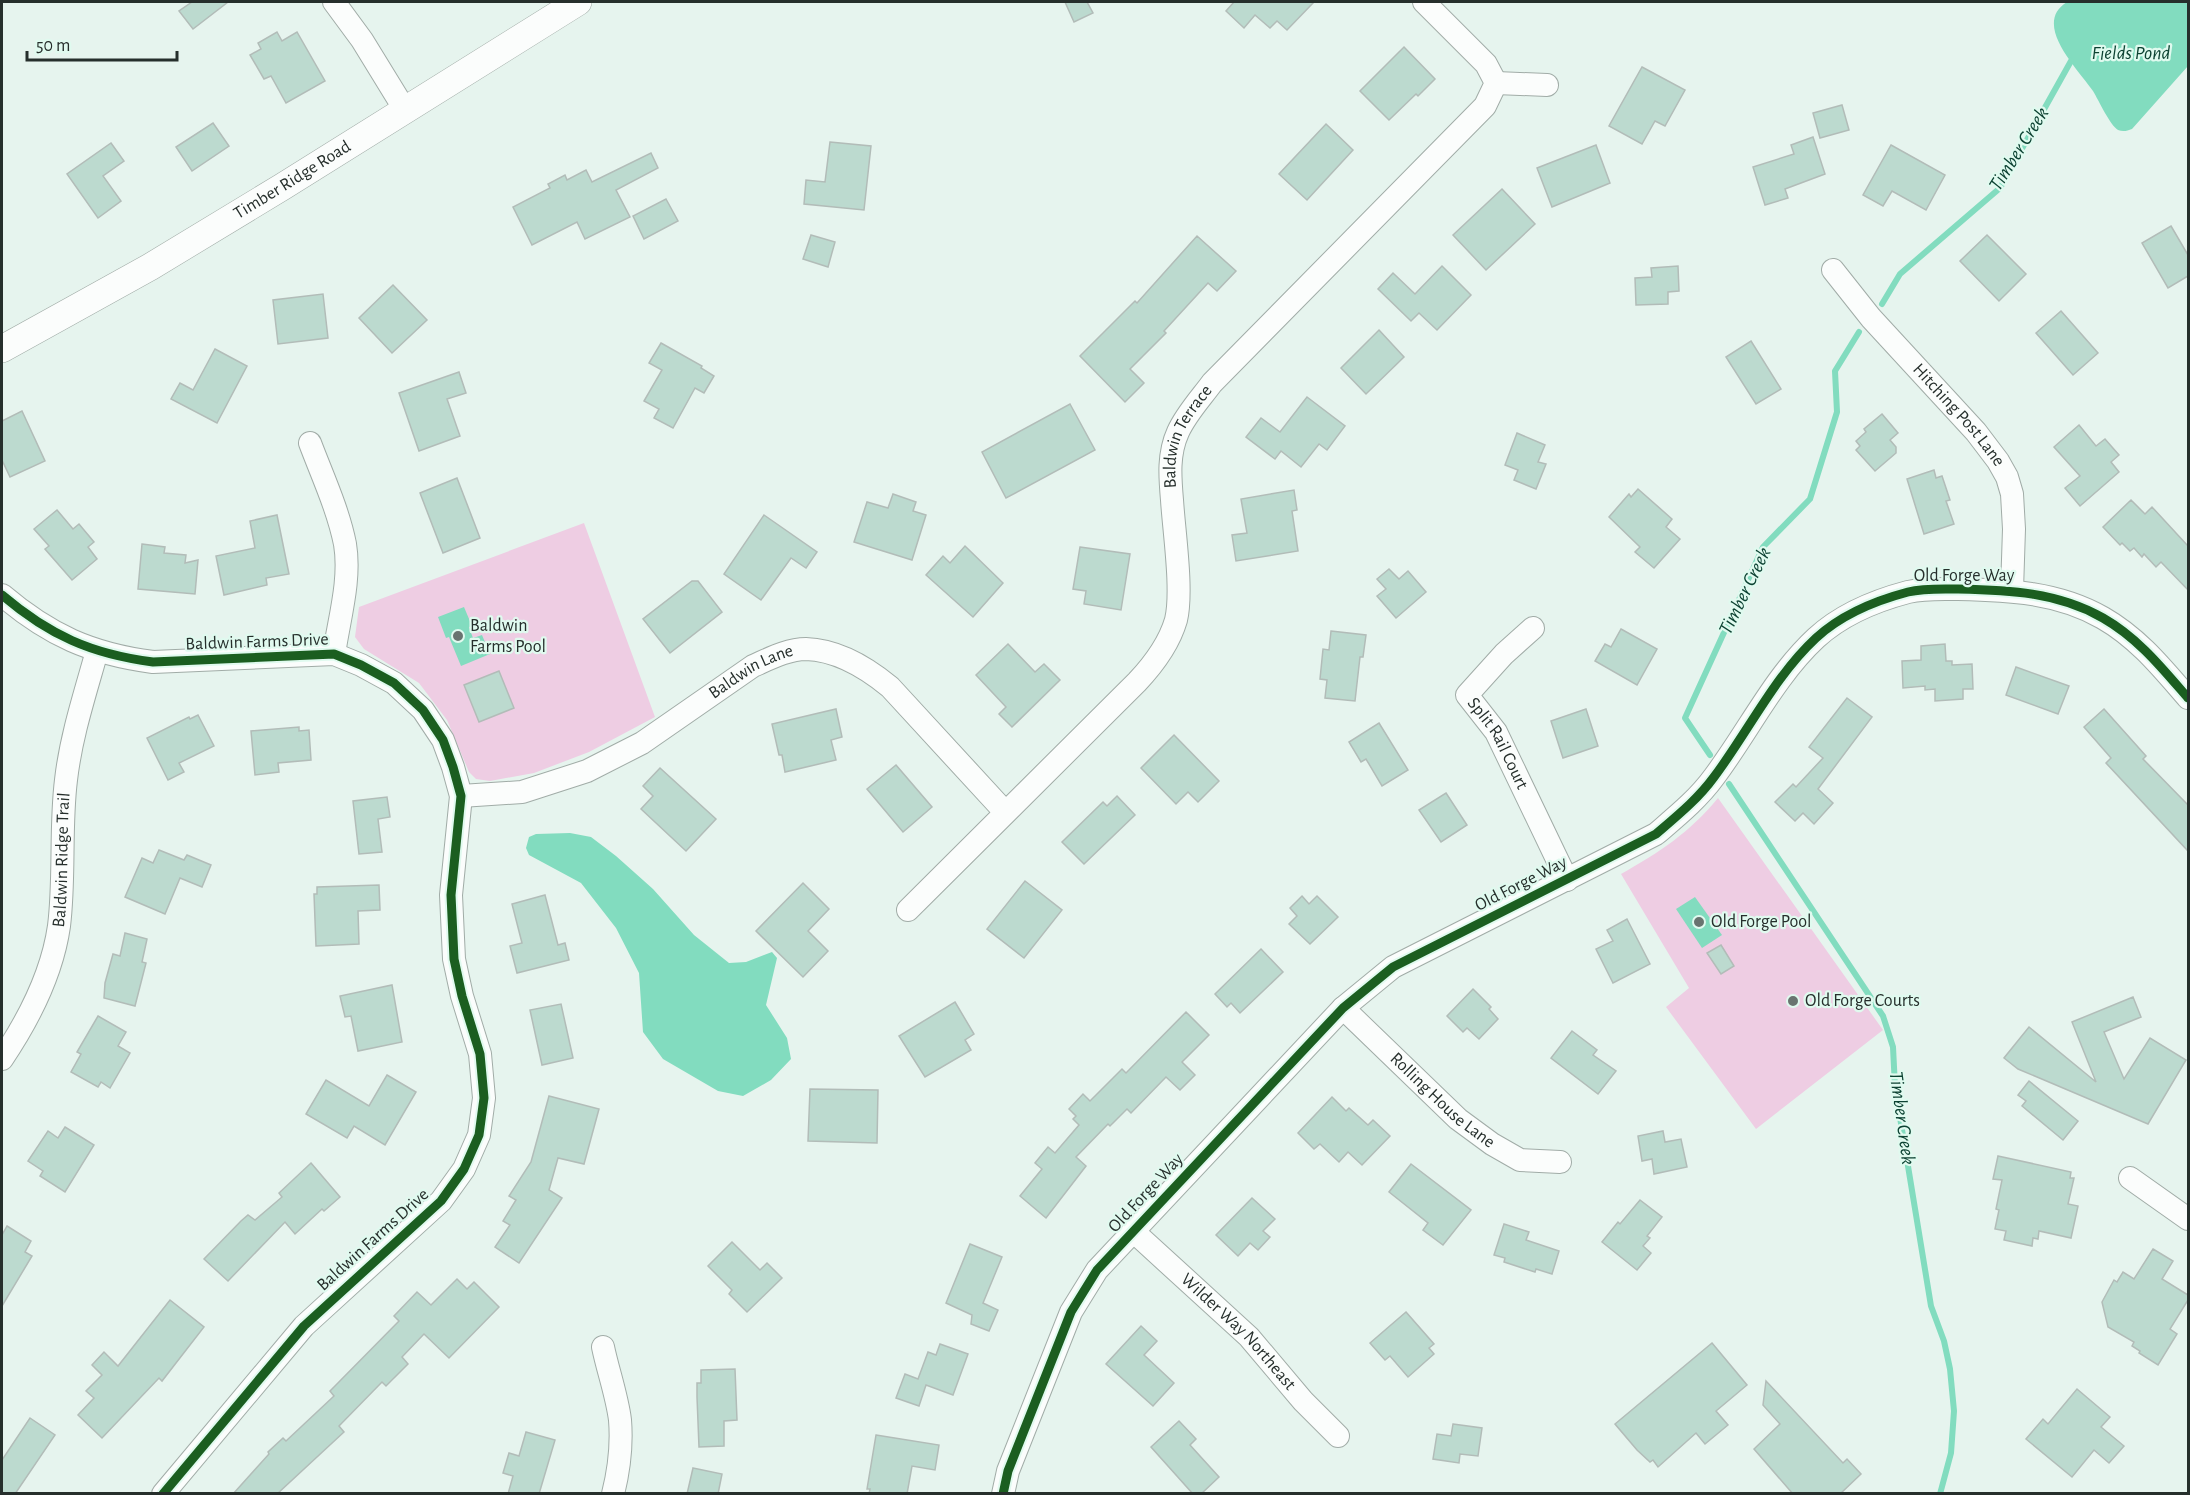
<svg xmlns="http://www.w3.org/2000/svg" width="2190" height="1495" font-family="'Alegreya Sans',sans-serif">
	<style>
		.green { fill: #eecde3 }
		.water { fill: #82dcbf }
		.lines { fill: none; stroke-linecap: round; stroke-linejoin: round }
		.stream { stroke: #82dcbf; stroke-width: 6 }
		.building { fill: #bcdacf; stroke: #b2bcb8; stroke-width: 1.5 }
		.minor-casing { stroke: #a1aca7; stroke-width: 24 }
		.tertiary-casing { stroke: #a1aca7; stroke-width: 28 }
		.minor { stroke: #fbfdfc; stroke-width: 22 }
		.tertiary { stroke: #fbfdfc; stroke-width: 27 }
		.cycleway-casing { stroke: #e0faef; stroke-width: 13 }
		.cycleway { stroke: #1b5e20; stroke-width: 9 }
		.poi-dot { fill: #697470; stroke: #e0faef; stroke-width: 2 }
		.labels { text-anchor: middle; dominant-baseline: central; stroke-width: 4.5; stroke-linejoin: round; paint-order: stroke }
		.street-label { font-size: 18px; fill: #262f2c; stroke: #e0faef }
		.poi-label { font-size: 18px; fill: #262f2c; stroke: #e0faef; text-anchor: start }
		.water-label { font-size: 20px; font-style: italic; fill: #0c4232; stroke: #e0faef }
	</style>
	<rect width="100%" height="100%" fill="#e6f4ee"/>
	<g class="green">
		<path d="M584 523 655 717 589 752 534 773 490 781 476 779 469 772 447 720 419 683 364 649 355 637 359 607Z"/>
		<path d="M1718 798 1883 1030 1756 1129 1666 1007 1689 988 1621 874C1660 852 1689 833 1718 798Z"/>
	</g>
	<g class="water">
		<path d="M2067 2H2188V66L2132 129C2127 131 2123 132 2118 130 2110 125 2099 101 2093 91 2079 70 2031 24 2067 2Z"/>
		<path d="M464 607 472 626 469 627 473 638 482 635 490 654 461 666 449 637 446 638 438 617Z"/>
		<path d="M570 833 591 837 616 856 653 889 694 935 729 963 746 962 772 952 777 958 766 1005 787 1038 791 1059 771 1080 743 1096 718 1091 663 1059 643 1032 639 973 616 928 581 883 529 855 526 848 529 837 536 834Z"/>
		<path d="M1695 897 1722 935 1702 948 1676 909Z"/>
	</g>
	<g class="lines">
		<g class="stream">
			<path d="M1882 304 1900 274 2000 188 2071 61"/>
			<path d="M1710 755 1685 718 1763 547 1810 499 1837 412 1835 371 1859 332"/>
			<path d="M1729 784 1883 1016 1893 1047 1895 1087 1931 1306 1944 1341 1950 1369 1954 1411 1951 1453 1940 1494"/>
		</g>
	</g>
	<g class="building">
		<path d="M192 2H228L193 29 179 11Z"/>
		<path d="M1065 2H1087L1093 13 1074 22Z"/>
		<path d="M1234 2H1314L1287 30 1277 21 1270 28 1255 15 1244 28 1226 11Z"/>
		<path d="M277 32 282 41 297 32 325 81 286 103 271 76 264 79 250 55 261 49 258 43Z"/>
		<path d="M1404 47 1435 79 1418 96 1416 94 1389 120 1360 91Z"/>
		<path d="M1642 67 1685 90 1665 126 1655 121 1642 144 1609 126Z"/>
		<path d="M1842 105 1849 130 1820 138 1813 113Z"/>
		<path d="M213 123 229 146 192 171 176 147Z"/>
		<path d="M1326 124 1353 150 1307 200 1279 174Z"/>
		<path d="M1813 137 1825 174 1785 189 1788 198 1765 205 1753 167 1794 154 1791 145Z"/>
		<path d="M830 142 871 146 864 210 804 204 806 180 825 182Z"/>
		<path d="M111 143 124 161 103 176 121 201 98 218 67 174Z"/>
		<path d="M1596 145 1610 183 1552 207 1537 168Z"/>
		<path d="M1891 145 1945 175 1926 210 1892 191 1883 206 1863 195Z"/>
		<path d="M651 153 658 168 616 190 630 217 585 239 577 222 532 245 513 207 550 188 548 184 565 175 567 180 586 170 592 182Z"/>
		<path d="M1502 189 1535 224 1486 270 1453 235Z"/>
		<path d="M666 199 678 221 644 239 633 216Z"/>
		<path d="M2171 226 2188 255V276L2168 288 2142 243Z"/>
		<path d="M811 235 835 242 828 267 803 259Z"/>
		<path d="M1987 235 2026 274 1999 301 1960 261Z"/>
		<path d="M1197 236 1236 271 1217 291 1208 283 1164 331 1166 333 1130 369 1144 383 1125 402 1080 356 1135 301 1137 303Z"/>
		<path d="M1442 266 1471 295 1437 330 1419 313 1411 321 1378 289 1393 273 1415 294Z"/>
		<path d="M1678 266 1679 291 1668 292V304L1636 305 1635 278 1652 277 1651 268Z"/>
		<path d="M393 285 427 320 392 353 359 318Z"/>
		<path d="M323 294 328 338 278 344 273 300Z"/>
		<path d="M2061 311 2098 353 2073 375 2036 333Z"/>
		<path d="M1379 330 1404 357 1366 394 1341 368Z"/>
		<path d="M1751 341 1781 389 1756 404 1726 357Z"/>
		<path d="M661 343 702 366 701 368 714 376 704 393 695 388 673 428 654 418 659 409 644 401 662 370 649 363Z"/>
		<path d="M215 349 247 366 217 423 171 399 180 383 193 390Z"/>
		<path d="M459 372 466 393 447 399 460 436 419 451 399 393Z"/>
		<path d="M1307 397 1345 426 1327 450 1319 444 1301 467 1281 451 1275 459 1246 437 1261 418 1280 432Z"/>
		<path d="M1070 404 1095 450 1006 498 982 452Z"/>
		<path d="M22 411 45 461 10 477 2 460V421Z"/>
		<path d="M1882 414 1898 433 1890 440 1896 447V453L1875 471 1856 450 1860 446 1856 441 1866 432 1864 429Z"/>
		<path d="M2079 425 2096 446 2105 439 2119 455 2111 462 2119 472 2080 506 2065 488 2080 476 2054 447Z"/>
		<path d="M1517 433 1545 445 1538 462 1546 464 1536 489 1514 480 1518 470 1505 465Z"/>
		<path d="M1934 470 1936 478 1942 476 1950 500 1946 501 1954 524 1924 534 1907 479Z"/>
		<path d="M457 478 480 538 443 553 420 493Z"/>
		<path d="M1638 489 1672 519 1666 527 1680 539 1654 568 1635 552 1640 547 1609 517 1629 494 1631 497Z"/>
		<path d="M1294 490 1297 510 1292 511 1298 551 1236 561 1232 535 1247 533 1241 499Z"/>
		<path d="M893 494 916 502 913 511 926 515 912 560 854 542 867 502 888 508Z"/>
		<path d="M2131 500 2145 514 2152 507 2188 546V590L2161 562 2156 567 2144 554 2142 557 2134 548 2130 551 2122 543 2120 545 2103 527Z"/>
		<path d="M57 510 73 529 79 524 94 542 88 547 97 559 72 580 45 549 49 546 34 529Z"/>
		<path d="M277 515 289 574 266 578 267 585 224 595 216 556 255 548 250 521Z"/>
		<path d="M764 515 817 552 806 568 791 558 761 600 724 574Z"/>
		<path d="M142 544 165 547 164 553 186 555 185 563 198 560 195 594 138 589Z"/>
		<path d="M965 546 1003 583 973 617 926 575 943 556 950 563Z"/>
		<path d="M1080 547 1130 554 1121 610 1084 604 1086 591 1073 589Z"/>
		<path d="M1389 569 1399 579 1408 571 1426 592 1396 618 1377 596 1386 589 1377 579Z"/>
		<path d="M692 581H698L722 612 670 653 643 619Z"/>
		<path d="M1621 629 1657 649 1637 685 1595 661 1605 644 1611 647Z"/>
		<path d="M1331 631 1366 635 1363 657H1360L1355 701 1325 698 1327 680 1320 679 1323 649 1329 650Z"/>
		<path d="M1008 644 1035 672 1044 664 1060 680 1012 727 999 714 1006 707 976 675Z"/>
		<path d="M1945 644 1946 661H1952V665L1972 664 1973 689H1963V699L1935 701V689L1925 690V686L1903 688 1902 661 1921 660V646Z"/>
		<path d="M2016 667 2069 686 2058 714 2006 695Z"/>
		<path d="M499 671 514 708 479 722 464 685Z"/>
		<path d="M1847 698 1872 717 1818 789 1833 803 1814 824 1803 813 1795 821 1775 802 1793 784 1796 787 1823 758 1809 747Z"/>
		<path d="M836 709 842 737 831 740 836 760 785 772 782 755H779L772 724Z"/>
		<path d="M1586 709 1598 746 1563 758 1551 721Z"/>
		<path d="M2104 709 2146 756 2143 759 2188 805V851L2106 763 2111 758 2084 727Z"/>
		<path d="M198 715 214 746 179 763 184 772 168 780 147 738 189 717 190 719Z"/>
		<path d="M1379 723 1408 770 1382 786 1366 759 1361 762 1349 742Z"/>
		<path d="M299 727V731L309 730 311 760 278 763 279 772 255 775 251 731Z"/>
		<path d="M1174 735 1219 781 1198 802 1188 792 1176 804 1141 768Z"/>
		<path d="M896 765 932 807 903 832 867 789Z"/>
		<path d="M660 768 716 819 686 851 641 809 653 796 643 786Z"/>
		<path d="M1446 793 1467 825 1441 842 1419 810Z"/>
		<path d="M1117 796 1135 815 1084 864 1062 842 1103 802 1107 806Z"/>
		<path d="M387 797 390 817 378 819 382 852 359 854 353 801Z"/>
		<path d="M159 850 184 860 187 855 211 865 202 887 180 878 165 914 125 897 142 858 153 863Z"/>
		<path d="M1025 881 1062 910 1024 958 987 929Z"/>
		<path d="M803 883 829 909 808 931 828 951 803 977 756 931Z"/>
		<path d="M379 885 380 910 358 911 359 944 316 946 314 894H317V887Z"/>
		<path d="M545 895 558 945 565 943 569 960 517 973 510 946 522 943 512 904Z"/>
		<path d="M1302 896 1309 904 1317 896 1338 917 1310 944 1289 924 1297 916 1290 908Z"/>
		<path d="M1627 919 1650 964 1613 983 1596 949 1613 941 1607 930Z"/>
		<path d="M125 933 147 939 142 962 146 963 135 1006 104 998 105 983 113 954 120 956Z"/>
		<path d="M1721 945 1734 966 1721 974 1707 953Z"/>
		<path d="M1261 949 1283 972 1240 1013 1231 1003 1227 1007 1215 994Z"/>
		<path d="M392 985 402 1042 358 1051 351 1016 345 1017 340 996Z"/>
		<path d="M1473 989 1491 1007 1489 1009 1498 1019 1479 1039 1467 1028 1463 1032 1447 1016Z"/>
		<path d="M2133 997 2141 1017 2104 1032 2124 1079 2150 1038 2186 1060 2148 1124 2018 1069 2004 1058 2029 1027 2096 1082 2072 1022Z"/>
		<path d="M955 1002 974 1034 965 1040 971 1050 925 1077 899 1036Z"/>
		<path d="M561 1004 573 1058 542 1065 530 1010Z"/>
		<path d="M1186 1012 1209 1035 1182 1062 1195 1075 1180 1090 1166 1077 1131 1113 1127 1109 1110 1126 1108 1124 1076 1157 1086 1166 1046 1218 1020 1196 1042 1169 1035 1163 1048 1147 1055 1153 1079 1125 1073 1119 1076 1116 1069 1109 1083 1094 1090 1101 1122 1069 1126 1073Z"/>
		<path d="M98 1016 126 1032 118 1046 130 1053 110 1088 101 1082 98 1087 71 1072 81 1054 77 1052Z"/>
		<path d="M1572 1031 1597 1050 1593 1055 1616 1071 1598 1094 1551 1058Z"/>
		<path d="M387 1075 416 1092 385 1145 354 1126 347 1138 306 1114 326 1080 369 1106Z"/>
		<path d="M2029 1081 2078 1121 2063 1140 2022 1106 2026 1101 2018 1095Z"/>
		<path d="M810 1089 878 1090 877 1143 808 1141Z"/>
		<path d="M549 1096 599 1109 584 1164 558 1158 549 1190 562 1198 519 1263 495 1247 510 1225 503 1221 516 1200 509 1196 531 1162Z"/>
		<path d="M1332 1097 1346 1111 1349 1108 1368 1125 1373 1120 1390 1136 1362 1165 1348 1152 1339 1162 1320 1144 1314 1149 1298 1133Z"/>
		<path d="M65 1127 94 1145 65 1192 40 1176 43 1171 28 1161 48 1131 58 1138Z"/>
		<path d="M1663 1131 1665 1142 1681 1139 1687 1167 1654 1174 1652 1159 1642 1161 1638 1136Z"/>
		<path d="M1998 1156 2071 1172 2070 1178H2074L2068 1204 2078 1206 2071 1238 2039 1231 2038 1239 2033 1238 2032 1246 2004 1240 2006 1231 1995 1229 1999 1210 1996 1209 2002 1180 1993 1179Z"/>
		<path d="M311 1163 340 1197 324 1211 322 1209 295 1234 285 1222 228 1281 204 1259 241 1221 248 1215 255 1220 282 1197 279 1193Z"/>
		<path d="M1411 1164 1471 1210 1443 1245 1423 1230 1428 1223 1389 1192Z"/>
		<path d="M1252 1198 1275 1219 1263 1231 1270 1237 1258 1250 1250 1243 1238 1256 1216 1235Z"/>
		<path d="M1640 1200 1662 1217 1647 1236 1650 1238 1643 1246 1651 1253 1637 1270 1602 1242 1618 1222 1620 1224Z"/>
		<path d="M1504 1224 1529 1232 1526 1240 1559 1251 1552 1274 1536 1269 1535 1272 1504 1262 1505 1258 1494 1255Z"/>
		<path d="M7 1226 31 1241 25 1252 32 1256 2 1306V1235Z"/>
		<path d="M732 1242 760 1270 767 1263 782 1278 747 1312 729 1294 732 1290 708 1266Z"/>
		<path d="M970 1244 1002 1257 983 1303 998 1310 989 1331 971 1324 972 1315 946 1303Z"/>
		<path d="M2153 1249 2173 1261 2162 1279 2188 1295V1300L2170 1329 2177 1334 2158 1365 2139 1353 2140 1351 2132 1346 2134 1342 2108 1327 2102 1302 2114 1280 2117 1282 2123 1272 2134 1279Z"/>
		<path d="M457 1279 467 1289 474 1282 499 1307 449 1358 424 1334 402 1357 408 1364 386 1386 382 1382 339 1426 344 1432 277 1494H233L269 1454 268 1452 283 1438 286 1441 334 1396 330 1391 399 1321 394 1316 417 1292 431 1305Z"/>
		<path d="M170 1300 204 1327 162 1381 159 1378 102 1438 78 1415 94 1398 86 1391 102 1375 92 1365 104 1352 118 1366Z"/>
		<path d="M1406 1312 1434 1344 1429 1348 1434 1354 1408 1377 1390 1356 1385 1360 1370 1343Z"/>
		<path d="M1141 1326 1157 1341 1144 1355 1174 1383 1153 1406 1106 1364Z"/>
		<path d="M1712 1343 1747 1385 1716 1411 1728 1425 1705 1444 1696 1433 1658 1467 1653 1460 1650 1462 1637 1450 1615 1424Z"/>
		<path d="M940 1344 968 1354 953 1395 926 1385 919 1406 896 1398 905 1374 918 1379 928 1352 936 1355Z"/>
		<path d="M735 1369 737 1420 724 1421V1446L699 1447 697 1397V1383H701V1370Z"/>
		<path d="M1766 1381 1843 1463 1847 1459 1861 1474 1840 1494H1793L1754 1449 1780 1424 1763 1405Z"/>
		<path d="M2077 1389 2110 1417 2101 1427 2124 1446 2109 1463 2094 1450 2072 1477 2026 1439 2043 1419 2048 1424Z"/>
		<path d="M30 1418 55 1435 15 1494H2V1460Z"/>
		<path d="M1179 1421 1196 1439 1190 1445 1219 1477 1201 1494H1193L1151 1447Z"/>
		<path d="M1453 1424 1482 1428 1478 1456 1460 1454 1459 1463 1433 1459 1437 1434 1451 1436Z"/>
		<path d="M526 1432 555 1440 539 1494H508L513 1476 503 1473 509 1453 519 1456Z"/>
		<path d="M876 1435 939 1445 935 1470 912 1466 907 1494H869L870 1489H867Z"/>
		<path d="M693 1468 722 1474 718 1494H687Z"/>
	</g>
	<g class="lines">
		<g class="minor-casing">
			<g id="minor">
				<path d="M334 2 362 40 405 110"/>
				<path d="M1496 83 1547 85"/>
				<path id="s1" d="M1833 270 1871 318 1976 432 1998 461 2007 477 2012 494 2014 529 2012 590"/>
				<path d="M310 443C322 475 338 509 345 544 351 580 339 619 334 654"/>
				<path d="M2 595C49 635 91 654 153 662L334 654 361 665 394 683 423 710 443 740 453 767 461 796 451 895 454 959 462 996 480 1054 484 1098 479 1135 464 1169 441 1201 304 1326 163 1494"/>
				<path id="s2" d="M1533 628 1504 654 1467 695 1496 732 1567 880"/>
				<path id="s3" d="M461 796 522 792 587 771 642 743 753 666C769 659 788 649 806 649 838 650 867 668 890 687L1005 812"/>
				<path id="s4" d="M908 910 1137 682C1154 664 1169 644 1176 620 1183 591 1174 532 1172 500 1170 477 1168 454 1178 432 1186 414 1201 398 1212 383L1485 106 1496 83 1486 64 1424 2"/>
				<path id="s5" d="M1343 1008 1458 1119 1492 1144 1520 1160 1560 1162"/>
				<path id="s6" d="M2 1059C29 1019 52 975 59 926 65 878 60 828 66 780 71 736 85 694 97 651"/>
				<path d="M2130 1178 2188 1219"/>
				<path id="s7" d="M1133 1231 1249 1337 1303 1401 1338 1436"/>
				<path d="M603 1347C608 1371 617 1396 620 1420 622 1444 619 1470 613 1494"/>
				<path d="M1003 1494 1008 1471 1071 1312 1097 1270 1343 1008 1393 967 1656 834C1677 816 1698 799 1714 777 1748 732 1774 677 1816 638 1842 614 1874 601 1908 592 1924 588 1942 589 1958 589 2008 590 2058 592 2103 618 2138 638 2162 668 2188 698"/>
			</g>
		</g>
		<g class="tertiary-casing">
			<g id="tertiary">
				<path id="s8" d="M2 349 150 267 282 187 578 2"/>
			</g>
		</g>
		<use href="#minor" class="minor"/>
		<use href="#tertiary" class="tertiary"/>
		<g class="cycleway-casing">
			<g id="cycleway">
				<path d="M2 595C49 635 91 654 153 662L334 654 361 665 394 683 423 710 443 740 453 767 461 796 451 895 454 959 462 996 480 1054 484 1098 479 1135 464 1169 441 1201 304 1326 163 1494"/>
				<path d="M1003 1494 1008 1471 1071 1312 1097 1270 1343 1008 1393 967 1656 834C1677 816 1698 799 1714 777 1748 732 1774 677 1816 638 1842 614 1874 601 1908 592 1924 588 1942 589 1958 589 2008 590 2058 592 2103 618 2138 638 2162 668 2188 698"/>
			</g>
		</g>
		<use href="#cycleway" class="cycleway"/>
	</g>
	<g class="poi-dot">
		<circle cx="458" cy="636" r="6"/>
		<circle cx="1699" cy="922" r="6"/>
		<circle cx="1793" cy="1001" r="6"/>
	</g>
	<g class="labels">
		<g class="street-label">
			<text stroke="none"><textPath href="#s8" startOffset="336">Timber Ridge Road</textPath></text>
			<text stroke="none"><textPath href="#s1" startOffset="192">Hitching Post Lane</textPath></text>
			<text stroke="none"><textPath href="#s4" startOffset="585">Baldwin Terrace</textPath></text>
			<text x="1964" y="576">Old Forge Way</text>
			<text transform="translate(257 642) rotate(-2)">Baldwin Farms Drive</text>
			<text stroke="none"><textPath href="#s3" startOffset="322">Baldwin Lane</textPath></text>
			<text stroke="none"><textPath href="#s2" startOffset="152">Split Rail Court</textPath></text>
			<text stroke="none"><textPath href="#s6" startOffset="212">Baldwin Ridge Trail</textPath></text>
			<text transform="translate(1521 884) rotate(-27)">Old Forge Way</text>
			<text stroke="none"><textPath href="#s5" startOffset="136">Rolling House Lane</textPath></text>
			<text transform="translate(1146 1193) rotate(-47)">Old Forge Way</text>
			<text transform="translate(373 1240) rotate(-42)">Baldwin Farms Drive</text>
			<text stroke="none"><textPath href="#s7" startOffset="146">Wilder Way Northeast</textPath></text>
		</g>
		<g class="poi-label">
			<text x="470" y="626">Baldwin<tspan x="470" dy="21">Farms Pool</tspan></text>
			<text x="1711" y="922">Old Forge Pool</text>
			<text x="1805" y="1001">Old Forge Courts</text>
		</g>
		<g class="water-label">
			<text x="2131" y="53">Fields Pond</text>
			<text transform="translate(2019 149) rotate(-58)">Timber Creek</text>
			<text transform="translate(1745 591) rotate(-64)">Timber Creek</text>
			<text transform="translate(1902 1118) rotate(82)">Timber Creek</text>
		</g>
	</g>
	<rect width="2190" height="1495" fill="none" stroke="#262f2c" stroke-width="6"/>
	<path d="M27 51v9h150v-9" fill="none" stroke="#262f2c" stroke-width="3"/>
	<text x="36" y="51" font-size="18" fill="#262f2c" stroke="#e0faef" stroke-width="4.5" paint-order="stroke">50 m</text>
</svg>
